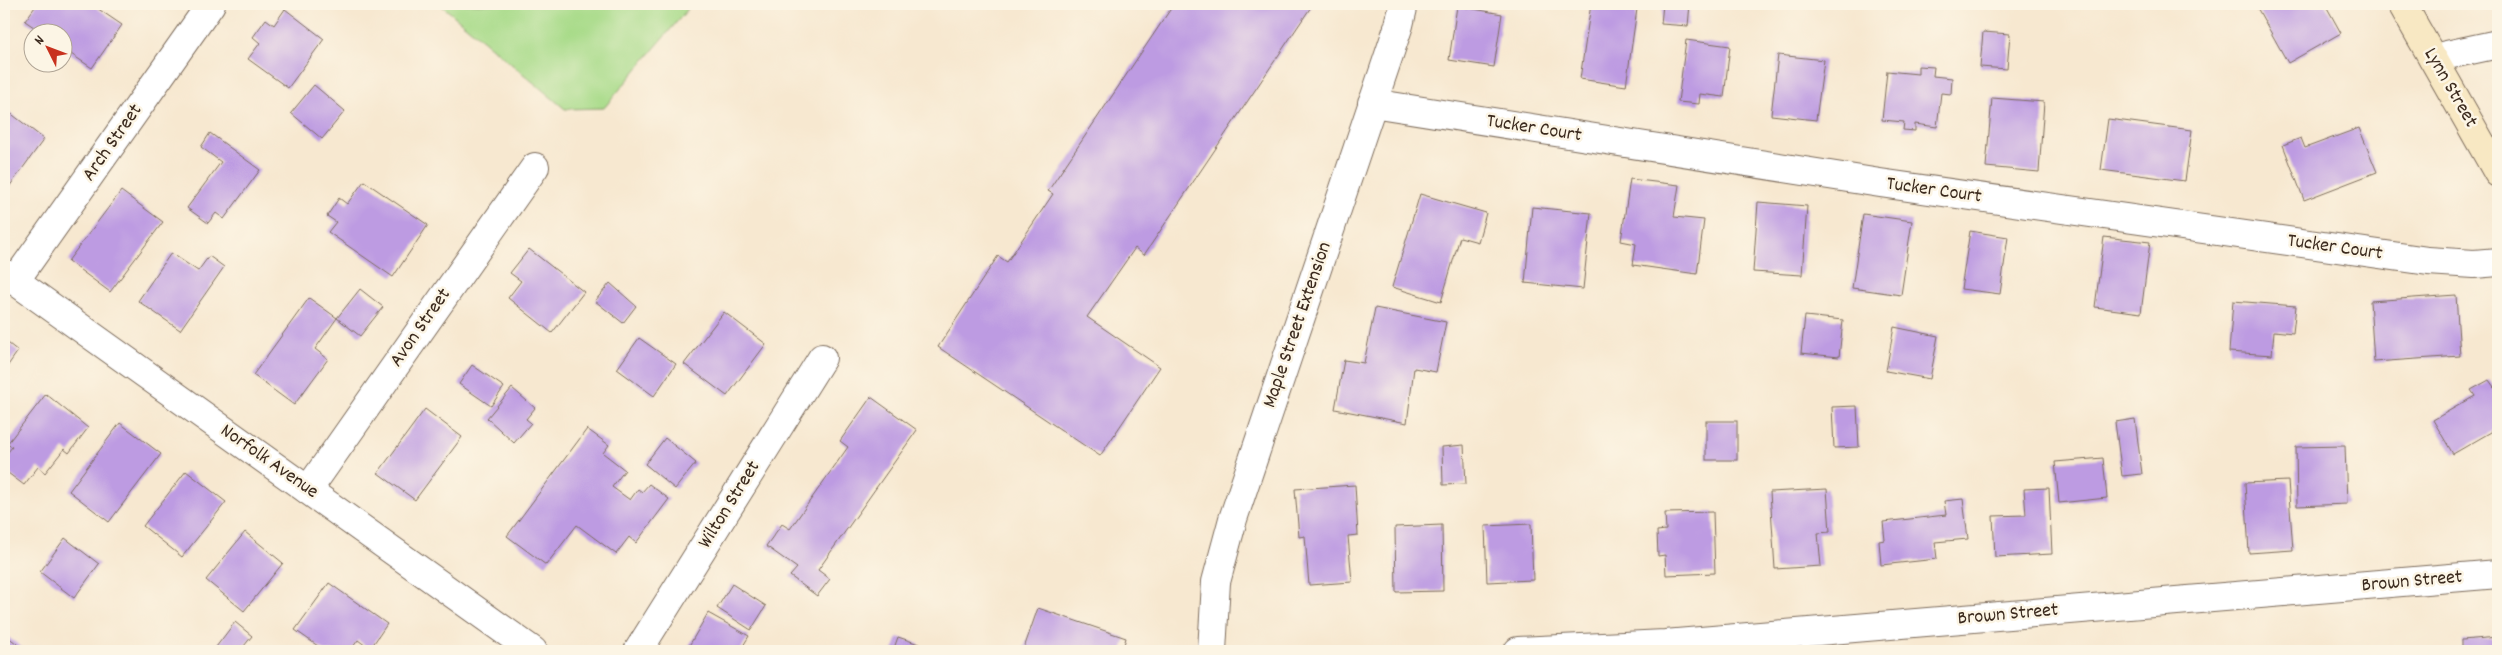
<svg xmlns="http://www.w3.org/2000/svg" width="2502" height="655" font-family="Dekko,sans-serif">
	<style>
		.garden { fill: #a9db8a; stroke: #728254 }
		.building { fill: #bd9be2 }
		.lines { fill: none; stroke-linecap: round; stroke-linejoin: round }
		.minor-casing { stroke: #7d6c5c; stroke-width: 30 }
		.secondary-casing { stroke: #7d6c5c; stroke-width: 30 }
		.minor { stroke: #fff; stroke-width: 28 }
		.secondary { stroke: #f8e8c3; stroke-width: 28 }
		.labels { text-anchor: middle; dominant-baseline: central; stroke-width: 5; stroke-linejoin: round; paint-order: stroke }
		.street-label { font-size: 20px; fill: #3b2a1e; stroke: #fcf5e5 }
	</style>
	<rect width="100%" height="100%" fill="#fcf5e5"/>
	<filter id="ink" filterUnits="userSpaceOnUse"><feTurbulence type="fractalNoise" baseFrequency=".02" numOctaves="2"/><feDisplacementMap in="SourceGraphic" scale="10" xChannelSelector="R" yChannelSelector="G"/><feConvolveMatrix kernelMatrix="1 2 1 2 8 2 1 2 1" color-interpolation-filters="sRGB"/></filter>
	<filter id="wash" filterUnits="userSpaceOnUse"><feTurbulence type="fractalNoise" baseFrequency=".0096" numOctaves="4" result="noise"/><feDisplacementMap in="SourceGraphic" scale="20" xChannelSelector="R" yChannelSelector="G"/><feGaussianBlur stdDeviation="1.12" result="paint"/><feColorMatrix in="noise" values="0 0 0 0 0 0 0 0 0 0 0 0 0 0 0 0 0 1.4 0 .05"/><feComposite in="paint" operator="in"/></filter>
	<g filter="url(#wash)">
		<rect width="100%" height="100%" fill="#f7e8d0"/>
		<path class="garden" d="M440 4H692L604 108 565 109Z"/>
		<g id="blocks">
			<g class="building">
				<path d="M37 4H91L122 25 92 68 62 48V32H41L25 21Z"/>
				<path d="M1174 4H1313L1144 255 1135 248 1087 317 1160 367 1100 456 938 347 998 256 1007 262 1053 194 1048 191Z"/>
				<path d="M1591 4 1637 9 1626 86 1580 79Z"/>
				<path d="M1663 4H1690L1688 26 1661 24Z"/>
				<path d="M2255 4H2325L2341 33 2288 63Z"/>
				<path d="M1457 6 1502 14 1494 67 1449 60Z"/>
				<path d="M285 9 324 39 288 88 248 59 260 43 253 37 266 19 274 25Z"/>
				<path d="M1983 32 2010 34 2007 69 1980 67Z"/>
				<path d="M1686 40 1730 46 1724 97 1700 94 1699 104 1678 102Z"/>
				<path d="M1778 55 1824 60 1816 120 1771 115Z"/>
				<path d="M1918 66 1934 67 1933 76 1952 78 1951 94 1941 93 1937 127 1915 124V131L1903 130 1904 122 1882 120 1887 71 1918 74Z"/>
				<path d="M314 85 345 111 322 139 291 113Z"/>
				<path d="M1992 98 2044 102 2039 172 1986 167Z"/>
				<path d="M9 112 44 139 6 191 4 189V119Z"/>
				<path d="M2108 119 2192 130 2185 181 2101 170Z"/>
				<path d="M2359 128 2377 172 2304 200 2283 145 2301 138 2305 148Z"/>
				<path d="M210 133 260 170 224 219 216 213 208 223 187 208 221 162 201 147Z"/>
				<path d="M1630 179 1679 185 1674 217 1704 220 1697 274 1633 265 1636 244 1621 241Z"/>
				<path d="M364 181 428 225 393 277 328 232 336 222 327 216 339 198 347 204Z"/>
				<path d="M121 191 163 222 110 292 68 261Z"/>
				<path d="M1420 194 1486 213 1478 242 1460 237 1441 302 1392 287Z"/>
				<path d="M1758 202 1807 206 1802 275 1753 272Z"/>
				<path d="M1532 207 1591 213 1583 289 1525 283Z"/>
				<path d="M1863 214 1912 221 1901 295 1852 288Z"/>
				<path d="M1970 231 2008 237 2000 294 1961 289Z"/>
				<path d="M2104 237 2150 242 2141 313 2095 307Z"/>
				<path d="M529 249 584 292 552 333 508 298 521 281 510 273Z"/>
				<path d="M171 253 198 271 209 256 224 267 180 330 138 301Z"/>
				<path d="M610 283 636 306 623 323 595 301Z"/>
				<path d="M360 289 383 307 360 336 337 318Z"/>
				<path d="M2456 295 2460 356 2374 362 2370 301Z"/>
				<path d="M309 298 337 318 315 349 328 359 294 405 253 375Z"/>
				<path d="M2233 301 2296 306 2293 333 2274 331 2272 355 2229 352Z"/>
				<path d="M1375 308 1446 322 1436 372 1414 368 1407 423 1335 409 1344 360 1364 363Z"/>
				<path d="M724 312 766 344 727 396 684 364Z"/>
				<path d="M1805 316 1843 320 1839 357 1801 353Z"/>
				<path d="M1894 327 1938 336 1930 379 1886 371Z"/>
				<path d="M639 338 676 364 654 396 617 369Z"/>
				<path d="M4 340 18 351 4 371Z"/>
				<path d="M472 365 504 387 491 406 459 384Z"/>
				<path d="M2489 380 2494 387 2498 385V428L2453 454 2433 420 2475 396 2471 390Z"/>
				<path d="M512 388 535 408 526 419 531 423 514 443 487 418Z"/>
				<path d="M46 394 88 428 69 453 64 449 45 473 38 467 24 485 4 470V457L12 447 7 444Z"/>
				<path d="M871 397 917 430 818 570 830 579 817 596 790 576 797 568 766 546 782 524 790 529 848 447 840 441Z"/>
				<path d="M1857 406 1859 447 1834 448 1832 407Z"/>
				<path d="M425 409 462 437 415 500 378 473Z"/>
				<path d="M2135 419 2142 474 2122 476 2115 422Z"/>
				<rect x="1706" y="421" width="31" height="39"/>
				<path d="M120 423 161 454 109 522 69 491Z"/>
				<path d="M587 429 609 445 603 453 625 470 612 487 630 500 638 489 642 492 649 484 669 499 636 543 629 537 616 554 577 525 546 565 507 536Z"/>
				<path d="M665 438 696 463 675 489 645 464Z"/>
				<path d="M1464 445 1466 484 1443 485 1442 447Z"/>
				<path d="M2345 446 2347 504 2297 506 2296 447Z"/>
				<path d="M2103 458 2107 498 2059 503 2055 462Z"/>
				<path d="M186 471 226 502 182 557 143 526Z"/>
				<path d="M2288 481 2293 550 2249 553 2245 483Z"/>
				<path d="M1355 485 1358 535 1348 536 1352 582 1309 585 1305 536 1299 537 1295 489Z"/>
				<path d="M2049 488 2052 554 1995 557 1993 516 2026 515 2024 489Z"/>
				<path d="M1827 489 1830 532 1818 533 1821 566 1775 569 1770 492Z"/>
				<path d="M1963 499 1968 539 1935 542 1937 559 1881 565 1879 541 1885 540 1883 522 1946 515 1944 501Z"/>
				<path d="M1713 512 1715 573 1666 575 1665 555 1658 556 1657 531 1666 530 1665 513Z"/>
				<path d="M1531 524 1533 580 1487 582 1485 526Z"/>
				<path d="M1442 525 1443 591 1396 592 1395 527Z"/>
				<path d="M245 532 283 563 244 611 206 580Z"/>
				<path d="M65 538 99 564 74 598 40 572Z"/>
				<path d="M329 583 387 624 370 649 358 640 350 651H325L295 630Z"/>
				<path d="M732 584 766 606 751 630 717 608Z"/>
				<path d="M1038 608 1126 638 1122 651H1023Z"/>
				<path d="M708 613 749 636 740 651H686Z"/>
				<path d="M235 622 252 636 240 651H213Z"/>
				<path d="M4 634 24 649 22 651H4Z"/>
				<path d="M898 637 919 644 916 651H893Z"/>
				<path d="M2498 637V651H2462V640Z"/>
			</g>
		</g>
	</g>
	<g filter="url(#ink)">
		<use href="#blocks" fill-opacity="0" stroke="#7d6c5c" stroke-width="1"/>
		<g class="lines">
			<g class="minor-casing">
				<g id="minor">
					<path d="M2433 58 2498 44"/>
					<path d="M1372 103 1880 183 2428 261 2474 264 2498 262"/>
					<path d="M4 273 533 651"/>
					<path d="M15 281 211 4"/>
					<path d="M308 490 535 167"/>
					<path d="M638 651 822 358"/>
					<path d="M1212 651 1216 582 1233 519 1399 25 1404 4"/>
					<path d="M1518 651 1665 644 2498 574"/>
				</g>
			</g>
			<g class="secondary-casing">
				<path id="secondary" d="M2402 4 2498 173"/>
			</g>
			<use href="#minor" class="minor"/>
			<use href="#secondary" class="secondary"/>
		</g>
	</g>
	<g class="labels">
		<g class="street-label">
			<text transform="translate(2450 88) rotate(60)">Lynn Street</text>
			<text transform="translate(1534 129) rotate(9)">Tucker Court</text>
			<text transform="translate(113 143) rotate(-55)">Arch Street</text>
			<text transform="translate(1934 191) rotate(8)">Tucker Court</text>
			<text transform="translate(2335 248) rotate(8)">Tucker Court</text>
			<text transform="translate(1298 325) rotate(-71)">Maple Street Extension</text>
			<text transform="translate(421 328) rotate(-55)">Avon Street</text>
			<text transform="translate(269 462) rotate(35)">Norfolk Avenue</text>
			<text transform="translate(730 505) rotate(-58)">Wilton Street</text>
			<text transform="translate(2412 582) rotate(-5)">Brown Street</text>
			<text transform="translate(2008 615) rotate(-5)">Brown Street</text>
		</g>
	</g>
	<rect width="2502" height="655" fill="none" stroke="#fcf5e5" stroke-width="20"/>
	<g transform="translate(48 48) rotate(312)"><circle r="24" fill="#fcf5e5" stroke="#afa495"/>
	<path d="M0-4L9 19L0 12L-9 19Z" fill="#c8321e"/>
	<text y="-8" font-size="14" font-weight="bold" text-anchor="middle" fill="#3b2a1e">N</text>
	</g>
</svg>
